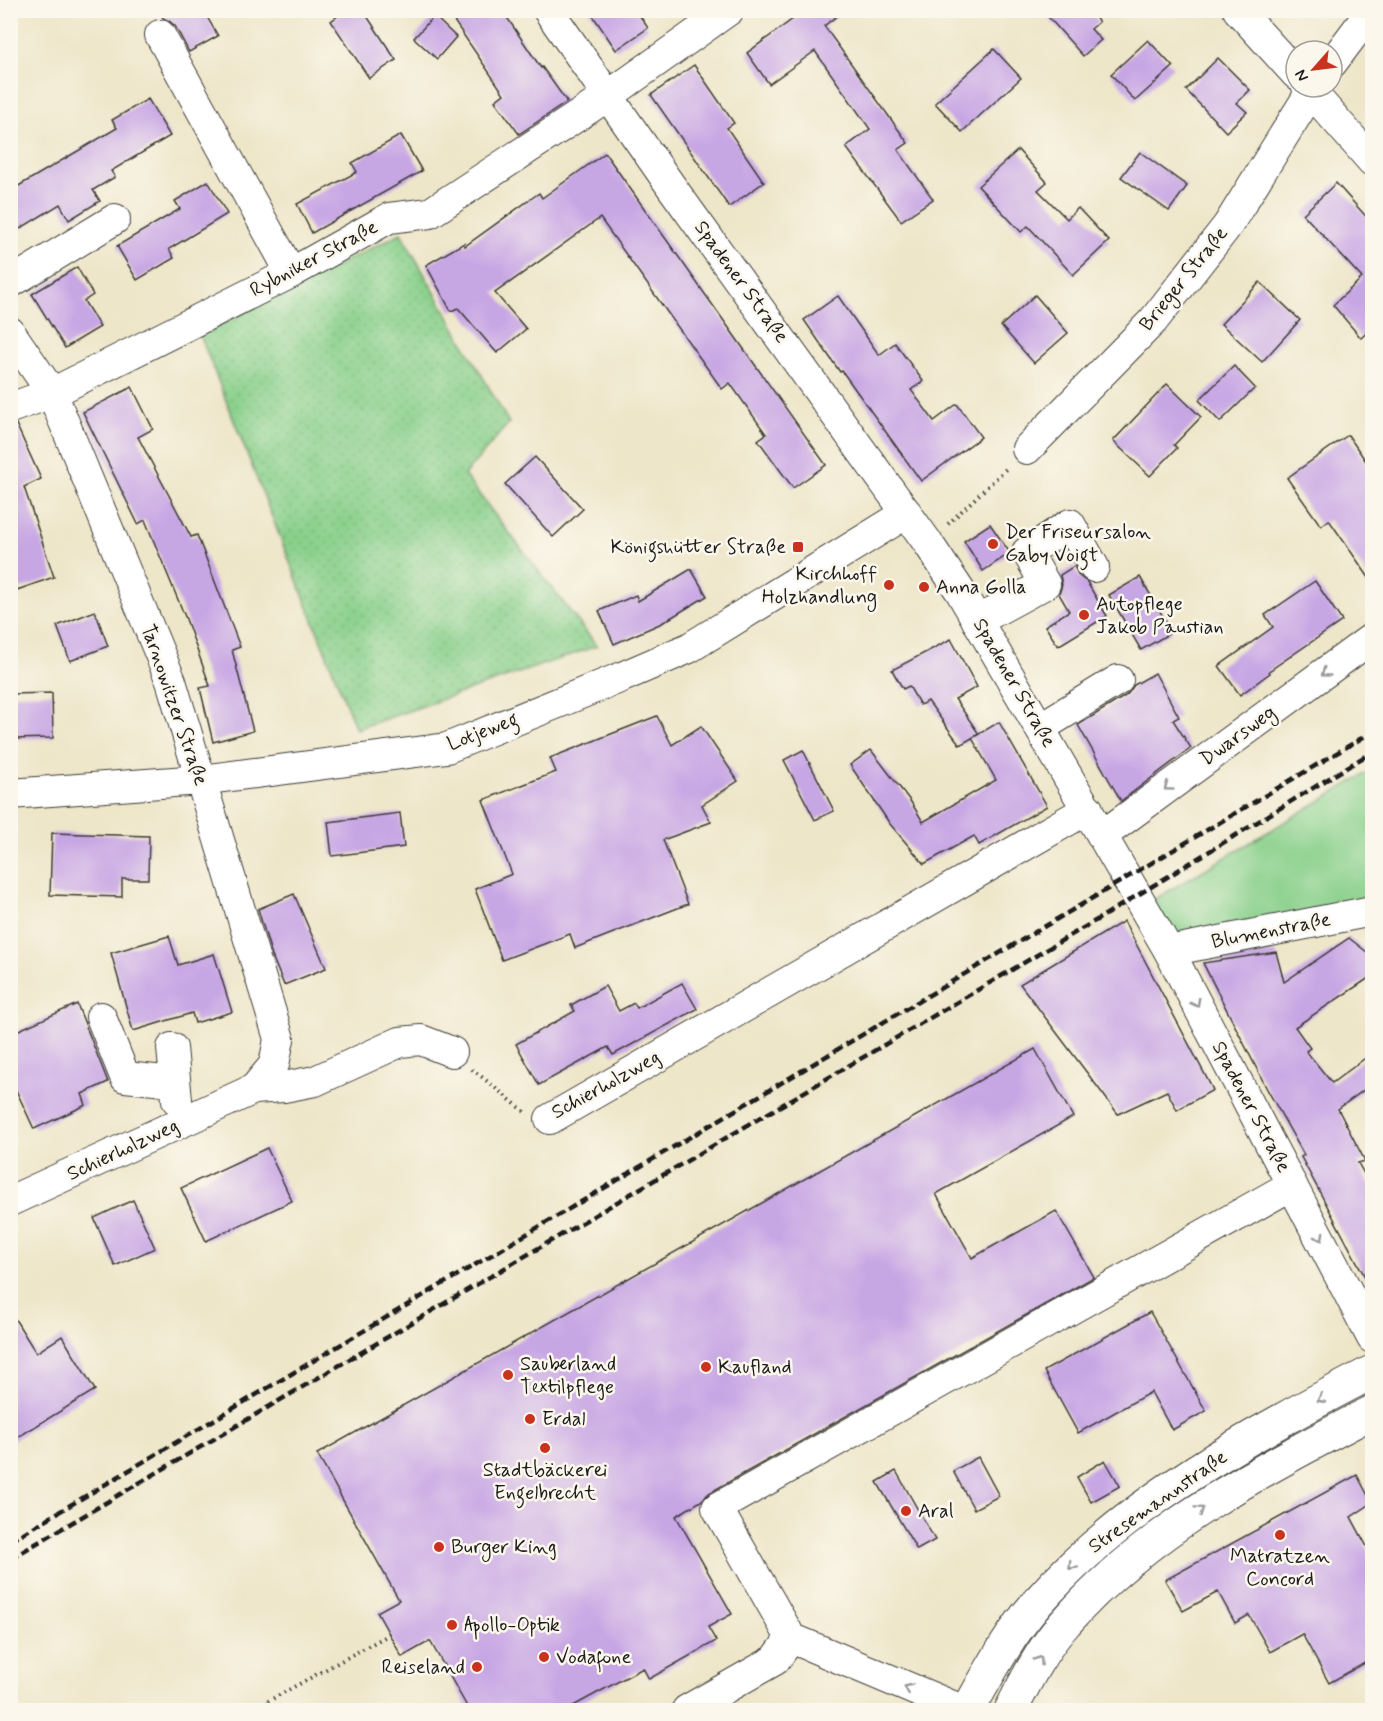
<svg xmlns="http://www.w3.org/2000/svg" width="1383" height="1721" font-family="Mynerve,sans-serif">
	<style>
		.grass { fill: url(#grass-dots); stroke: #527654; stroke-width: 1.5 }
		.green { fill: #89d08b; stroke: #527654; stroke-width: 1.5 }
		.building { fill: #c7a6e4 }
		.lines { fill: none; stroke-linecap: round; stroke-linejoin: round }
		.minor-casing { stroke: #3c3a36; stroke-width: 32 }
		.major-casing { stroke: #3c3a36; stroke-width: 35 }
		.path { stroke: #3c3a36; stroke-width: 4; stroke-dasharray: 1.5 4.5; stroke-linecap: butt }
		.minor { stroke: #fff; stroke-width: 30 }
		.major { stroke: #fff; stroke-width: 33 }
		.rail { stroke: #1c1c1c; stroke-width: 4.5; stroke-dasharray: 9 4.5; stroke-linecap: butt }
		.oneway { stroke: #999 }
		.poi-dot { fill: #c8321e; stroke: #fbf7ec; stroke-width: 2 }
		.labels { text-anchor: middle; dominant-baseline: central; stroke-width: 5; stroke-linejoin: round; paint-order: stroke }
		.street-label { font-size: 20px; fill: #1c1c1c; stroke: #fbf7ec }
		.poi-label { font-size: 20px; fill: #1c1c1c; stroke: #fbf7ec; text-anchor: start }
	</style>
	<defs>
		<pattern id="grass-dots" width="8" height="8" patternUnits="userSpaceOnUse" patternTransform="scale(1.5)"><rect width="8" height="8" fill="#89d08b"/><path d="M2 2h.1M6 6h.1" fill="none" stroke="#76b277" stroke-width="1.8" stroke-linecap="round"/></pattern>
	</defs>
	<rect width="100%" height="100%" fill="#fbf7ec"/>
	<filter id="ink" filterUnits="userSpaceOnUse"><feTurbulence type="fractalNoise" baseFrequency=".0167" numOctaves="2"/><feDisplacementMap in="SourceGraphic" scale="12" xChannelSelector="R" yChannelSelector="G"/><feConvolveMatrix kernelMatrix="1 2 1 2 8 2 1 2 1" color-interpolation-filters="sRGB"/></filter>
	<filter id="wash" filterUnits="userSpaceOnUse"><feTurbulence type="fractalNoise" baseFrequency=".008" numOctaves="4" result="noise"/><feDisplacementMap in="SourceGraphic" scale="24" xChannelSelector="R" yChannelSelector="G"/><feGaussianBlur stdDeviation="1.35" result="paint"/><feColorMatrix in="noise" values="0 0 0 0 0 0 0 0 0 0 0 0 0 0 0 0 0 1.4 0 .05"/><feComposite in="paint" operator="in"/></filter>
	<g filter="url(#wash)">
		<rect width="100%" height="100%" fill="#eee6c9"/>
		<path class="grass" d="M401 233 509 423 464 475 597 646 356 729 200 335Z"/>
		<path class="green" d="M1372 770V905L1167 947 1143 906Z"/>
		<g id="blocks">
			<g class="building">
				<path d="M158 10H203L218 36 189 52 175 26 169 21 163 18Z"/>
				<path d="M346 10H363L396 60 369 78 331 21Z"/>
				<path d="M469 10H502L541 68 542 67 567 102 519 134 495 101 504 94 454 21Z"/>
				<path d="M589 10H636L648 28 616 50Z"/>
				<path d="M805 10H845L824 26 908 143 898 150 933 199 901 221 846 147 870 129 815 51 769 84 747 53Z"/>
				<path d="M1042 10H1089L1099 22 1091 29 1101 40 1083 56Z"/>
				<path d="M434 16 456 37 437 59 414 38Z"/>
				<path d="M1148 40 1173 67 1135 101 1111 74Z"/>
				<path d="M994 49 1021 78 962 132 935 103Z"/>
				<path d="M1218 58 1250 90 1237 103 1247 112 1226 132 1186 90Z"/>
				<path d="M694 65 734 123 727 128 764 182 729 207 651 95Z"/>
				<path d="M148 99 170 136 111 171 115 177 93 190 100 201 69 220 60 204 10 235V191L117 128 112 120Z"/>
				<path d="M401 135 422 171 312 233 297 204 357 172 352 163Z"/>
				<path d="M1018 150 1047 182 1038 190 1067 219 1078 208 1109 241 1073 275 1028 226 1021 232 978 186Z"/>
				<path d="M1140 152 1187 186 1169 211 1121 177Z"/>
				<path d="M605 153 826 465 793 488 758 440 766 434 730 383 722 389 600 218 495 293 526 329 497 353 458 308 451 311 426 265 464 243 465 246 539 193 542 198Z"/>
				<path d="M208 181 227 214 169 249 174 258 137 280 117 246 180 209 175 201Z"/>
				<path d="M1336 183 1372 223V328L1361 338 1333 305 1362 278 1303 214Z"/>
				<path d="M77 267 93 295 84 301 100 327 65 348 32 294Z"/>
				<path d="M1260 282 1300 320 1262 362 1221 324Z"/>
				<path d="M1035 295 1068 333 1034 363 1001 326Z"/>
				<path d="M838 296 879 355 895 343 923 381 911 390 934 421 957 404 981 437 921 481 842 371 840 372 804 320Z"/>
				<path d="M1234 366 1255 388 1220 422 1199 400Z"/>
				<path d="M1167 384 1201 417 1174 445 1177 448 1150 476 1113 441Z"/>
				<path d="M132 387 153 429 138 437 191 537 197 535 240 647 232 650 253 731 213 742 200 688 210 686 186 619 145 520 138 524 83 412Z"/>
				<path d="M16 424 41 479 24 487 54 577 17 590 10 570V425Z"/>
				<path d="M1348 435 1372 470V582L1329 520 1321 526 1287 478Z"/>
				<path d="M535 457 583 509 553 537 505 484Z"/>
				<path d="M990 524 1010 553 983 571 964 541Z"/>
				<path d="M1074 566 1079 576 1087 582 1107 616 1058 646 1045 626 1069 611 1059 594 1062 585 1060 575Z"/>
				<path d="M691 569 707 596 662 623 614 644 599 611 636 595 638 601Z"/>
				<path d="M1140 577 1172 632 1141 650 1109 595Z"/>
				<path d="M1315 581 1342 621 1269 671 1270 673 1240 695 1219 666 1273 627 1265 615Z"/>
				<path d="M95 611 108 646 70 661 57 626Z"/>
				<path d="M951 639 977 687 955 699 979 734 960 745 928 701 920 705 909 686 903 689 892 670Z"/>
				<path d="M1155 673 1179 717 1173 720 1191 748 1121 801 1078 725 1127 695 1134 685Z"/>
				<path d="M52 693 53 738 10 739V694Z"/>
				<path d="M657 716 672 745 701 726 738 781 702 805 711 822 663 840 688 904 575 948 570 934 502 960 475 889 512 874 483 800 556 772 550 758Z"/>
				<path d="M999 722 1047 806 979 845 974 836 924 864 890 824 850 765 871 750 911 802 923 822 996 780 972 738Z"/>
				<path d="M803 750 834 811 815 820 784 760Z"/>
				<path d="M400 813 404 847 332 856 328 822Z"/>
				<path d="M52 833 149 836 148 879H122V897L50 895Z"/>
				<path d="M294 894 326 968 284 985 272 956 258 909Z"/>
				<path d="M1124 921 1213 1090 1177 1110 1167 1091 1118 1114 1020 984Z"/>
				<path d="M169 936 178 965 214 954 232 1012 195 1023 192 1013 133 1031 111 953Z"/>
				<path d="M1349 938 1372 956V976L1295 1027 1310 1048 1306 1051 1332 1083 1372 1053V1084L1338 1109 1365 1161 1358 1163 1372 1188V1290L1301 1157 1304 1155 1267 1089 1203 963 1276 952 1284 982Z"/>
				<path d="M682 983 697 1009 613 1055 608 1047 539 1085 516 1044 575 1011 571 1005 605 986 619 1011 634 1003 637 1008Z"/>
				<path d="M77 1004 108 1082 82 1094 86 1105 34 1129 10 1077V1034Z"/>
				<path d="M1035 1049 1073 1117 936 1194 972 1258 1056 1211 1094 1277 709 1493 701 1501 676 1516 732 1614 708 1627 716 1641 649 1679 643 1668 566 1710H469L430 1641 402 1657 377 1612 399 1600 317 1454Z"/>
				<path d="M267 1148 292 1201 206 1241 181 1188Z"/>
				<path d="M133 1200 155 1248 115 1266 94 1218Z"/>
				<path d="M10 1311 36 1353 62 1336 95 1390 10 1442Z"/>
				<path d="M1150 1312 1206 1411 1172 1430 1151 1392 1078 1433 1044 1371Z"/>
				<path d="M978 1457 999 1496 974 1509 953 1471Z"/>
				<path d="M1105 1460 1120 1486 1091 1502 1077 1477Z"/>
				<path d="M896 1471 935 1540 917 1550 877 1482Z"/>
				<path d="M1357 1475 1372 1503 1351 1517 1372 1556V1659L1329 1683 1302 1634 1270 1652 1249 1615 1235 1623 1218 1592 1183 1611 1165 1580Z"/>
			</g>
		</g>
	</g>
	<g filter="url(#ink)">
		<use href="#blocks" fill-opacity="0" stroke="#3c3a36" stroke-width="1.5"/>
		<g class="lines">
			<g class="minor-casing">
				<g id="minor">
					<path d="M548 10 673 189 928 543 960 591 1169 951 1372 1338"/>
					<path d="M1238 10 1296 74"/>
					<path d="M160 35 291 273"/>
					<path d="M1332 63 1372 10"/>
					<path d="M1307 87 1372 161"/>
					<path d="M10 283 115 219"/>
					<path d="M10 332 52 393 171 681 279 1039 274 1065 254 1089"/>
					<path d="M10 408 52 393 291 273 389 218 430 213 608 96 729 10"/>
					<path d="M1027 449 1153 321 1228 225 1314 87"/>
					<path d="M977 621 1045 584 1027 552 1070 524 1094 567"/>
					<path d="M1040 728 1118 680"/>
					<path d="M10 794 201 780 447 748 622 677 689 648 907 513"/>
					<path d="M1103 835 1372 638"/>
					<path d="M1169 951 1372 911"/>
					<path d="M101 1017 125 1077 175 1082"/>
					<path d="M172 1048 177 1100"/>
					<path d="M550 1119 1088 809"/>
					<path d="M10 1201 254 1089 284 1087 315 1081 400 1042 421 1040 452 1052"/>
					<path d="M687 1710 775 1660 791 1638"/>
					<path d="M962 1710 791 1638 717 1508 1292 1185"/>
				</g>
			</g>
			<g class="major-casing">
				<g id="major">
					<path d="M968 1710C989 1673 1009 1635 1037 1603 1125 1502 1255 1433 1372 1372"/>
					<path d="M1011 1710C1026 1680 1043 1647 1066 1622 1147 1529 1265 1468 1372 1412"/>
				</g>
			</g>
			<g class="path">
				<path d="M948 524 1008 467"/>
				<path d="M472 1069 525 1112"/>
				<path d="M252 1710 390 1634"/>
			</g>
			<use href="#minor" class="minor"/>
			<use href="#major" class="major"/>
			<g class="rail">
				<path d="M10 1541 1372 732"/>
				<path d="M10 1559 1100 918 1372 752"/>
			</g>
		</g>
		<defs><path id="oneway-chevron" d="M-2-3.5L2.5 0L-2 3.5" fill="none" stroke-width="1.6" stroke-linecap="round" stroke-linejoin="round" transform="scale(1.5)"/></defs>
		<g class="oneway">
			<use href="#oneway-chevron" transform="translate(1325 673) rotate(144)"/>
			<use href="#oneway-chevron" transform="translate(1168 787) rotate(144)"/>
			<use href="#oneway-chevron" transform="translate(1196 1003) rotate(62)"/>
			<use href="#oneway-chevron" transform="translate(1320 1237) rotate(62)"/>
			<use href="#oneway-chevron" transform="translate(1321 1399) rotate(152)"/>
			<use href="#oneway-chevron" transform="translate(1200 1510) rotate(-34)"/>
			<use href="#oneway-chevron" transform="translate(1072 1566) rotate(133)"/>
			<use href="#oneway-chevron" transform="translate(1039 1660) rotate(-56)"/>
			<use href="#oneway-chevron" transform="translate(908 1688) rotate(-157)"/>
		</g>
	</g>
	<g class="poi-dot">
		<circle cx="993" cy="544" r="6"/>
		<rect x="792" y="541" width="12" height="12" rx="3"/>
		<circle cx="889" cy="585" r="6"/>
		<circle cx="924" cy="587" r="6"/>
		<circle cx="1084" cy="615" r="6"/>
		<circle cx="706" cy="1367" r="6"/>
		<circle cx="508" cy="1375" r="6"/>
		<circle cx="530" cy="1419" r="6"/>
		<circle cx="545" cy="1448" r="6"/>
		<circle cx="906" cy="1511" r="6"/>
		<circle cx="1280" cy="1535" r="6"/>
		<circle cx="439" cy="1547" r="6"/>
		<circle cx="452" cy="1625" r="6"/>
		<circle cx="544" cy="1657" r="6"/>
		<circle cx="477" cy="1667" r="6"/>
	</g>
	<g class="labels">
		<g class="street-label">
			<text transform="translate(314 259) rotate(-28)">Rybniker Straße</text>
			<text transform="translate(1184 279) rotate(-51)">Brieger Straße</text>
			<text transform="translate(741 282) rotate(54)">Spadener Straße</text>
			<text transform="translate(1014 683) rotate(60)">Spadener Straße</text>
			<text transform="translate(174 705) rotate(71)">Tarnowitzer Straße</text>
			<text transform="translate(483 732) rotate(-21)">Lotjeweg</text>
			<text transform="translate(1238 736) rotate(-36)">Dwarsweg</text>
			<text transform="translate(1271 931) rotate(-11)">Blumenstraße</text>
			<text transform="translate(606 1085) rotate(-29)">Schierholzweg</text>
			<text transform="translate(1251 1107) rotate(62)">Spadener Straße</text>
			<text transform="translate(123 1150) rotate(-25)">Schierholzweg</text>
			<text transform="translate(1158 1502) rotate(-35)">Stresemannstraße</text>
		</g>
		<g class="poi-label">
			<text x="1005" y="532">Der Friseursalon<tspan x="1005" dy="23">Gaby Voigt</tspan></text>
			<text x="786" y="547" text-anchor="end">Königshütter Straße</text>
			<text x="877" y="574" text-anchor="end">Kirchhoff<tspan x="877" dy="23">Holzhandlung</tspan></text>
			<text x="936" y="587">Anna Golla</text>
			<text x="1096" y="604">Autopflege<tspan x="1096" dy="23">Jakob Paustian</tspan></text>
			<text x="520" y="1364">Sauberland<tspan x="520" dy="23">Textilpflege</tspan></text>
			<text x="718" y="1367">Kaufland</text>
			<text x="542" y="1419">Erdal</text>
			<text x="545" y="1470" text-anchor="middle">Stadtbäckerei<tspan x="545" dy="23">Engelbrecht</tspan></text>
			<text x="918" y="1511">Aral</text>
			<text x="451" y="1547">Burger King</text>
			<text x="1280" y="1556" text-anchor="middle">Matratzen<tspan x="1280" dy="23">Concord</tspan></text>
			<text x="464" y="1625">Apollo-Optik</text>
			<text x="556" y="1657">Vodafone</text>
			<text x="465" y="1667" text-anchor="end">Reiseland</text>
		</g>
	</g>
	<rect width="1383" height="1721" fill="none" stroke="#fbf7ec" stroke-width="36"/>
	<g transform="translate(1314 69) rotate(242)"><circle r="28" fill="#fbf7ec" stroke="#a29f99" stroke-width="1.5"/>
	<path d="M0-4.5L10 22L0 15L-10 22Z" fill="#c8321e"/>
	<text y="-9" font-size="16" font-weight="bold" text-anchor="middle" fill="#1c1c1c">N</text>
	</g>
</svg>
